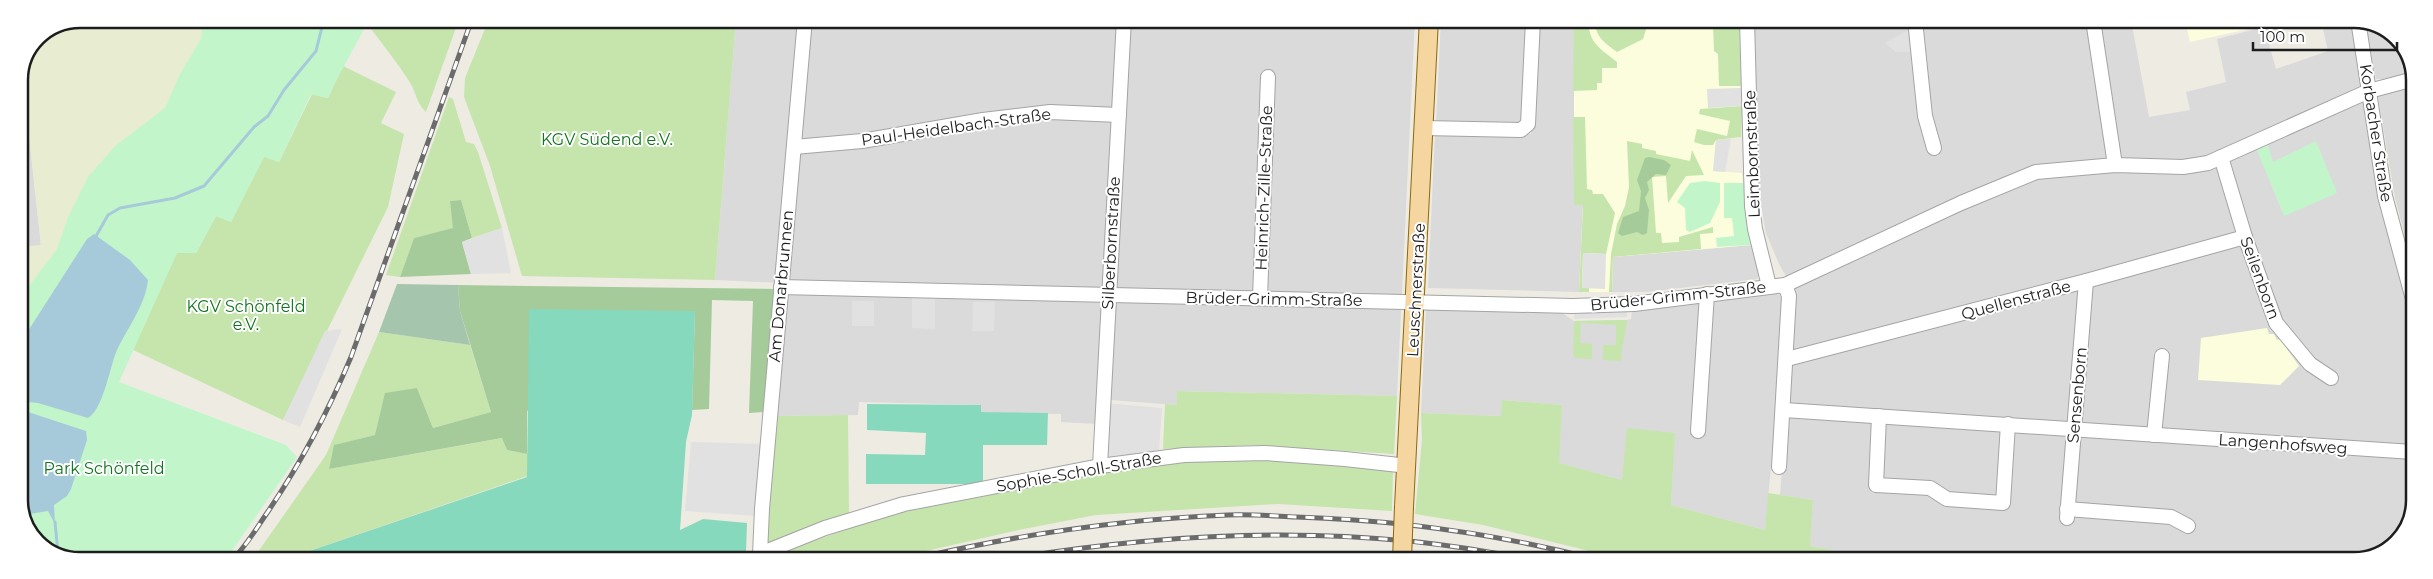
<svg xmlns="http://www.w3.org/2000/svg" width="2433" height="579" font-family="Montserrat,sans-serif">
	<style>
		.residential { fill: #dbdada }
		.education { fill: #fbfddd }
		.farmland { fill: #e8ecd0 }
		.grass { fill: #c5e5ac }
		.forest { fill: #a6cb9a }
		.cemetery { fill: #a6c5ad }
		.park { fill: #c2f6ca }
		.pitch { fill: #86d9bd }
		.parking { fill: #e1e1e1 }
		.water { fill: #a6cad9 }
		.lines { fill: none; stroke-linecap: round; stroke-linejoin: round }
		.stream { stroke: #a6cad9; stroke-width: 3 }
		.minor-casing { stroke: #a4a4a4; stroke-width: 16 }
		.major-casing { stroke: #8d6909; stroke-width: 20 }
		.minor { stroke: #fff; stroke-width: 14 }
		.major { stroke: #f6d6a0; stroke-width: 18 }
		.rail-casing { stroke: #6b6b6b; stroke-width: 5 }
		.rail { stroke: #fff; stroke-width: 3; stroke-dasharray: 9; stroke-linecap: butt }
		.major-bridge-casing { stroke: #8d6909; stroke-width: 20; stroke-linecap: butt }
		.major-bridge { stroke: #f6d6a0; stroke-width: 18 }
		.labels { text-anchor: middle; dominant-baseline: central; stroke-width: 4; stroke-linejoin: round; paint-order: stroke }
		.street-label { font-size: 16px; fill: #1d1d1d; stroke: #fff }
		.park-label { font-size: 16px; fill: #127420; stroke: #fff }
		.rim { fill: none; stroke: #1d1d1d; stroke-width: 2.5 }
	</style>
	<rect width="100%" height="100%" fill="#eeebe3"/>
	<g class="residential">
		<path d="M736 19H1415L1397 396 1178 391 1177 405 1097 399 1096 424 1061 422V414L981 412V405L859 402 858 415 773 416 784 283 715 280Z"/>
		<path d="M1441 19 1529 20 1524 117 1514 126 1436 124Z"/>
		<path d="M1537 20H1574V204L1583 205 1579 292 1428 288 1435 132 1531 134Z"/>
		<path d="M1754 20H2131L2149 117 2190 110 2186 92 2226 82 2217 39 2264 27 2276 69 2328 51 2321 20H2352L2414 303 2413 511 2391 547 2353 560H1960L1870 557 1809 546 1813 500 1780 495 1796 293 1779 264 1766 233 1760 199 1757 164Z"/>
		<path d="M2365 20 2399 39 2413 74 2393 79H2376Z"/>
		<path d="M22 71 41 246 19 247V80Z"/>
		<path d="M2414 87V270L2395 198 2378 96Z"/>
		<path d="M1751 245 1759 275 1757 279 1646 292H1612L1613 257Z"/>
		<path d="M1774 291 1783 298 1776 414 1765 530 1671 505 1674 434 1625 459 1622 480 1558 463 1562 405 1502 400V416L1421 413 1426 309 1561 312 1574 321 1627 320 1631 319 1632 310Z"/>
	</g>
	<g class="education">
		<path d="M1574 20H1739L1741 137 1716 140 1713 171 1742 173 1745 216 1751 245 1613 257 1612 292H1579L1583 205H1574Z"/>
		<path d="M2185 20H2288L2190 42Z"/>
		<path d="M2267 328 2269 334H2274L2277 340 2280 339 2299 366 2280 385 2198 380 2201 338Z"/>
	</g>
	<path class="farmland" d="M80 19H203L201 39 180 74 165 108 115 146 88 177 68 217 57 249 19 299V247L41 245 22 71 37 36Z"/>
	<g class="grass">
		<path d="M369 19H459L426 112C415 101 417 93 409 81 396 61 382 43 367 24Z"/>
		<path d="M489 19H736L715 280 522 276 490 166 464 97 465 78Z"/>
		<path d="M1574 20H1588C1589 44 1600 48 1617 62V68H1602V83H1597V90L1573 91Z"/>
		<path d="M1595 20H1600V29L1636 28 1637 20H1649L1643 39 1617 52C1604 42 1595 37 1595 20Z"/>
		<path d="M1709 20H1739L1741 86H1719L1718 54 1714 51 1713 26H1709Z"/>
		<path d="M343 66 396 92 381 123 404 134 388 207 283 420 133 350 177 252 196 253 216 216 231 222 264 156 279 162 312 94 328 98Z"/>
		<path d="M449 97 453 99 466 142 474 144 478 152 502 228 472 238 461 200 450 201 454 228 414 238 400 277 386 275Z"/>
		<path d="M1742 106 1741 137 1716 140 1713 145H1704L1694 142 1697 129 1727 136 1730 121 1699 114 1700 109Z"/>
		<path d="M1573 117H1585L1587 189 1592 190 1593 194H1603L1615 213 1606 254 1583 253 1582 287 1589 288V292H1579L1583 205H1574Z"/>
		<path d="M1627 141 1642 144V148L1656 151V154L1690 161 1692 150 1704 175 1686 176 1668 203 1666 176 1652 177 1656 233H1661L1662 243 1679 242V237L1713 227V233L1700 234 1701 249 1613 257 1612 292H1609L1611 254 1617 224 1625 206 1629 187Z"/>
		<path d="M1627 320C1626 337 1621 344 1621 361L1603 360V345H1616V325L1581 323 1580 343 1592 344V359L1576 358 1573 355 1574 321Z"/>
		<path d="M379 332 470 345 491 412 433 428 417 388 375 435 335 445 329 469 503 438 507 450 527 454 585 452 586 456 286 559H253L326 455Z"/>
		<path d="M1177 391 1397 396 1394 454 1254 445 1163 449 1165 404 1177 405Z"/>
		<path d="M1502 400 1562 405 1559 463 1622 480 1627 428 1675 433 1671 505 1765 530 1768 493 1813 500 1810 546 1870 557 1960 560H1626L1483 525 1415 514 1422 440 1421 413 1501 416Z"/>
		<path d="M848 415 849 513 764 545 773 416Z"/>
		<path d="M1265 459 1393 468 1392 511 1278 504 1096 515 1014 531 891 559H761L906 509 1100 469 1184 462Z"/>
	</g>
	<g class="forest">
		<path d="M1649 157 1664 160 1671 165 1666 175 1656 174 1647 182 1649 190 1645 198 1649 210 1647 233 1643 235 1637 232 1622 236 1618 233 1623 217 1639 211 1641 191 1637 180 1645 158Z"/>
		<path d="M461 200 472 238 462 242 471 274 400 277 414 238 453 228 450 201Z"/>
		<path d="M458 285 775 289 766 412 749 413 753 301 712 300 709 409 692 410 695 311 527 411V454L507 450 502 438 329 469 334 445 375 435 385 393 417 388 433 428 491 412 460 311Z"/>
	</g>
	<path class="cemetery" d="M397 284 458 285 460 311 470 345 379 332Z"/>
	<g class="park">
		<path d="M203 19H369C356 46 340 71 328 98L311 94 279 162 264 157 231 222 216 216 196 253H177L119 382 286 445 297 457 232 551 223 559H118L104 554 102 559H68L34 540 19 507V299L57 249 68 217 88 177 115 146 165 108 180 74 201 39Z"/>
		<path d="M2316 141 2337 193 2284 216 2256 148 2267 143 2273 162Z"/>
		<path d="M1705 181 1720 183V202L1710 223 1690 232 1686 230 1685 208 1677 202 1690 183Z"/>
		<path d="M1724 183H1743L1751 245 1717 247 1716 238 1734 236 1732 218H1724Z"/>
	</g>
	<g class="pitch">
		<path d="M529 309 695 311 692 415 686 442 680 530 703 519 747 523 746 551 727 559H286L527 477Z"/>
		<path d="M867 404 981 405V412L1048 413 1047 445H983V484H866V454L925 455 926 433 867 430Z"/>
	</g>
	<g class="parking">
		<path d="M1908 30 1910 52H1896L1885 43Z"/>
		<path d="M1741 88 1742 106 1708 108 1707 89Z"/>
		<path d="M1731 139 1725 172 1713 171 1716 140Z"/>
		<path d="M502 228 511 273 471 274 462 242Z"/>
		<path d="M1583 253 1606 254 1605 289 1582 288Z"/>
		<path d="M912 297H935V329L912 328Z"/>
		<rect x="852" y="301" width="22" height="25"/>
		<path d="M973 302H995L994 331H972Z"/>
		<path d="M1627 309V317L1574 319 1575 311Z"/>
		<path d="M342 329 300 427 283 420 325 331Z"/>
		<path d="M1104 403 1162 408 1159 450 1103 460Z"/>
		<path d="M691 442 765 444 757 516 685 511Z"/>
	</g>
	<g class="water">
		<path d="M94 234 130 260 148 280C145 308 125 330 115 355 110 369 102 411 88 418L38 403 19 401V345L87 239Z"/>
		<path d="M19 409 86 431 87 440 71 489 67 496 54 505 55 524 48 511 23 515 19 507Z"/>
	</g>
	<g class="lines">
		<g class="stream">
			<path d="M95 238 108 215 120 208 175 198 204 186 254 127 268 116 284 90 316 51 324 19"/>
			<path d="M55 522 58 553"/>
		</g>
		<g class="minor-casing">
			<g id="minor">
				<path d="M805 19 762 509 760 554 825 528 904 504 1100 466 1184 455 1265 453 1345 459 1408 466"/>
				<path d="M1747 20 1752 206 1755 229 1769 286"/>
				<path d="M1915 20 1925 116 1934 148"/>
				<path d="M2093 20 2115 165"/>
				<path d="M2358 20 2385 196 2414 303"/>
				<path d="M1424 128 1521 130 1528 124 1533 20"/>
				<path d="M794 147 862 141 983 120 1050 112 1119 115"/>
				<path d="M2221 157 2245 237 2276 323 2310 364 2331 378"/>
				<path d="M781 287 1572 306 1634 304 1785 285 1961 203 2036 172 2115 165 2183 167 2208 163 2369 91 2414 79"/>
				<path d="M1260 298 1268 77"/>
				<path d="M1787 359 2086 281 2245 237"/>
				<path d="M1784 410 2413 452"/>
				<path d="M1879 416 1876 485 1930 488 1947 499 2003 503 2008 424"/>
				<path d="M1698 431 1707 294"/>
				<path d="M2154 435 2162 356"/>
				<path d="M1100 466 1124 19"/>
				<path d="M1779 467 1789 296 1785 285"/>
				<path d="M2067 509 2171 517 2188 526"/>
				<path d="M2067 518 2086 281"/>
			</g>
		</g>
		<g class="major-casing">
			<path id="major" d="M1404 507 1429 19"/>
		</g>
		<use href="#minor" class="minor"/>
		<use href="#major" class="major"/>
		<g class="rail-casing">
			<g id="rail">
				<path d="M233 559C246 546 256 529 267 513 301 463 328 412 351 357L472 19"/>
				<path d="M913 559C1016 535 1123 519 1228 515 1251 514 1274 516 1296 517 1400 520 1498 534 1599 560"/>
				<path d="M1002 560C1174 531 1358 523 1530 560"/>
				<path d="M1175 560 1303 557 1384 560"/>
			</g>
		</g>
		<use href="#rail" class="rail"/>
		<g class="major-bridge-casing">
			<path id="major-bridge" d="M1402 560 1404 507"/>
		</g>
		<use href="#major-bridge" class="major-bridge"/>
	</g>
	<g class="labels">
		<g class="street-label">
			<text transform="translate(956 127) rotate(-8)">Paul-Heidelbach-Straße</text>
			<text transform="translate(2376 133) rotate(81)">Korbacher Straße</text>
			<text transform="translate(1752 154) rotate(-92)">Leimbornstraße</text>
			<text transform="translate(1264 188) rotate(-88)">Heinrich-Zille-Straße</text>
			<text transform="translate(1111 243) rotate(-87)">Silberbornstraße</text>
			<text transform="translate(2260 278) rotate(70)">Seilenborn</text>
			<text transform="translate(781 286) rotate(-85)">Am Donarbrunnen</text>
			<text transform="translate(1416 290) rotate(-87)">Leuschnerstraße</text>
			<text transform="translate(1678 296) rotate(-6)">Brüder-Grimm-Straße</text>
			<text transform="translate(1274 299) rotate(1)">Brüder-Grimm-Straße</text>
			<text transform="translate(2016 300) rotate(-15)">Quellenstraße</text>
			<text transform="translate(2077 395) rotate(-85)">Sensenborn</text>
			<text transform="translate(2283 444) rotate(4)">Langenhofsweg</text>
			<text transform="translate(1079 472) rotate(-10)">Sophie-Scholl-Straße</text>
		</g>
		<g class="park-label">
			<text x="607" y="139">KGV Südend e.V.</text>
			<text x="246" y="306">KGV Schönfeld<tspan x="246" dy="18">e.V.</tspan></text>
			<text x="104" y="468">Park Schönfeld</text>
		</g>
	</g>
	<path d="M0 0H2433V579H0ZM80 28H2354A52 52 0 0 1 2406 80V500A52 52 0 0 1 2354 552H80A52 52 0 0 1 28 500V80A52 52 0 0 1 80 28Z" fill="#fff" fill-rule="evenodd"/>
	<path class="rim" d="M80 28H2354A52 52 0 0 1 2406 80V500A52 52 0 0 1 2354 552H80A52 52 0 0 1 28 500V80A52 52 0 0 1 80 28Z"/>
	<path d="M2253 42v8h144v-8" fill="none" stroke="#1d1d1d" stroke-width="2.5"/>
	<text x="2260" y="42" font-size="15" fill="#1d1d1d" stroke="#ffffff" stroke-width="4" paint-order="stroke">100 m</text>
</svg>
